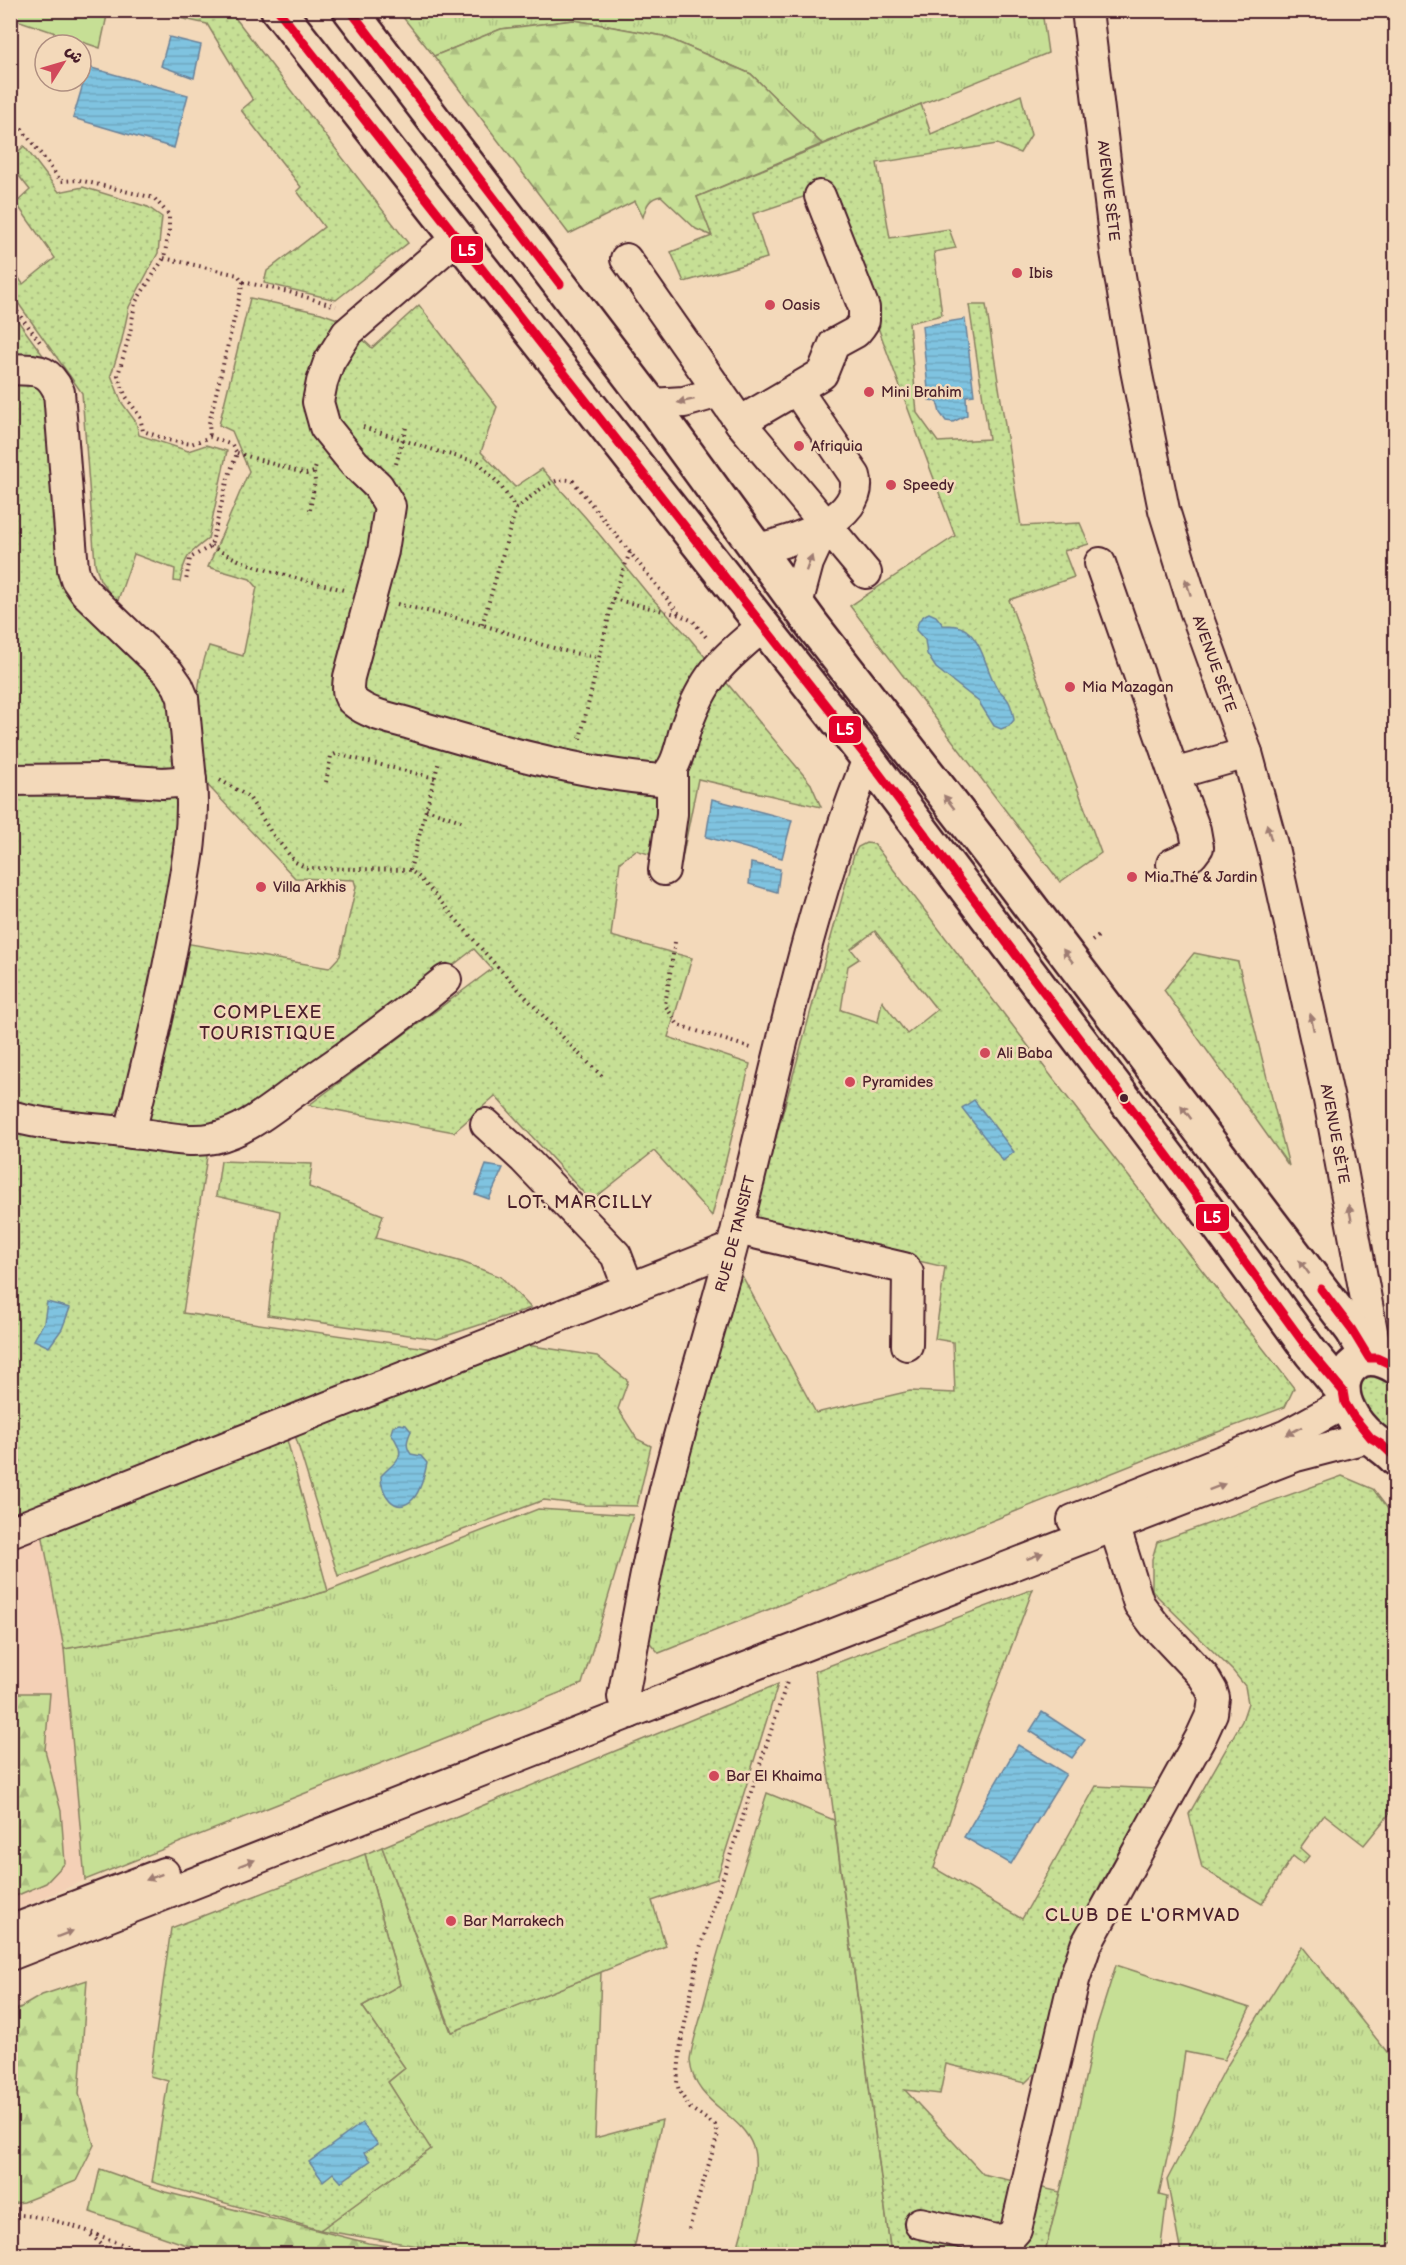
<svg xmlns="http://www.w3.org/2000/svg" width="1406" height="2265" font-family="'Balsamiq Sans','Playpen Sans Arabic',sans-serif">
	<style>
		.built { fill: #f4d0b6 }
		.grass { fill: url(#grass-tufts); stroke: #887f60; stroke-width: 1.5 }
		.forest { fill: url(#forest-firs); stroke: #887f60; stroke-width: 1.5 }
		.park { fill: url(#park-dots); stroke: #887f60; stroke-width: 1.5; fill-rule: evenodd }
		.pitch { fill: #c6df95; stroke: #887f60; stroke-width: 1.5 }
		.water { fill: url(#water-rules); stroke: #6a8198; stroke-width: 1.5 }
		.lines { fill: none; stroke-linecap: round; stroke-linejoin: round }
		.minor-casing { stroke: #4a1f2b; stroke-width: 34 }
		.highway-casing { stroke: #4a1f2b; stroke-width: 38 }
		.path { stroke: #4a1f2b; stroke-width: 4; stroke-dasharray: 1.5 4.5; stroke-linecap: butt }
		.minor { stroke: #f3d9ba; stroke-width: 30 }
		.highway { stroke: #f3d9ba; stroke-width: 33 }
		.bus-1-casing { stroke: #f3d9ba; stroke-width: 14 }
		.bus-1 { stroke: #e4002b; stroke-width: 9 }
		.oneway { fill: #9e7c72 }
		.poi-dot { fill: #d1495b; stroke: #f3d9ba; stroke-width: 2 }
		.bus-dot { fill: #4a1f2b; stroke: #f3d9ba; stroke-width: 2 }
		.labels { text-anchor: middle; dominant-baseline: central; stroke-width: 5; stroke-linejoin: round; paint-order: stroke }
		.street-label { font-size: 15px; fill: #4a1f2b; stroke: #f3d9ba }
		.poi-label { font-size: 15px; fill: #4a1f2b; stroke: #f3d9ba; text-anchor: start }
		.quarter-label { font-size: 18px; letter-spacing: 1.5px; fill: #4a1f2b; stroke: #f3d9ba }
		.line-badge { stroke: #f3d9ba; stroke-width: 2 }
		.badge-label { font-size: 16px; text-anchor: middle; font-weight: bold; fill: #fff }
	</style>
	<defs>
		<pattern id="grass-tufts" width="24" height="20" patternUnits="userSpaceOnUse" patternTransform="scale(1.5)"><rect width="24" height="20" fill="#c6df95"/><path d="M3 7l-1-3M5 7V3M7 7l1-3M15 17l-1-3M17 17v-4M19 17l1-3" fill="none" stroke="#acbf81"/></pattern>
		<pattern id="forest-firs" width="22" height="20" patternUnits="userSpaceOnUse" patternTransform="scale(1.5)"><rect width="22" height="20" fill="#c6df95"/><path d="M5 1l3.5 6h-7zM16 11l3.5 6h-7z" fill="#acbf81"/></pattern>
		<pattern id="park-dots" width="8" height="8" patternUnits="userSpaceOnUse" patternTransform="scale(1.5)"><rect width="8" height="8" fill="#c6df95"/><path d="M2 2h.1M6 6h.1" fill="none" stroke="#acbf81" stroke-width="1.8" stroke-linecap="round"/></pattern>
		<pattern id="water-rules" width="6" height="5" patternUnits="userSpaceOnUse" patternTransform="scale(1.5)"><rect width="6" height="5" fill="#7fc3e0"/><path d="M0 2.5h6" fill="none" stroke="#6fa7c0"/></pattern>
	</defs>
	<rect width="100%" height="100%" fill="#f3d9ba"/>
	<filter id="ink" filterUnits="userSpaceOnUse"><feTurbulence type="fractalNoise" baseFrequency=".0167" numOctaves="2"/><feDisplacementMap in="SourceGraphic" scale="12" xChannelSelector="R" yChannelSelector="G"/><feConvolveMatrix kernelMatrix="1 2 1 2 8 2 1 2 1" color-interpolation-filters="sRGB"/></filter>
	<g filter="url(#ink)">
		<path class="built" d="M42 1533 64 1649 85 1880 11 1912V1543Z"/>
		<g class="grass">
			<path d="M398 11H1042L1048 53 822 144 751 74 663 36 574 20 501 29 434 56Z"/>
			<path d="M538 1509 633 1515 582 1684 85 1880 64 1649 231 1619 328 1591Z"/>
			<path d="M767 1793 834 1820 891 2254H736C742 2228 762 2172 753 2147 741 2112 694 2105 690 2061 690 2050 700 2021 703 2008 721 1935 745 1864 767 1793Z"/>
			<path d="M382 1847 451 2032 601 1972 595 2138 662 2120 633 2254H467L320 2230 430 2149 388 2082 405 2068 362 2006 400 1985 365 1854Z"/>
			<path d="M1302 1946 1395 2062V2240L1376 2254H1181L1167 2180 1225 2069Z"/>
		</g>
		<g class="forest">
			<path d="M574 20 663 36 751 74 822 144 697 197 712 236 696 229 661 196C649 198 646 206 643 217L635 201 569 234 434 56 501 29Z"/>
			<path d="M11 1693H50L45 1750 61 1811 65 1863 46 1883 11 1898Z"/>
			<path d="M87 1980 79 2094 94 2145 76 2181 23 2202 11 2204V2013L42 1995Z"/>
			<path d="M100 2169 165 2192 368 2243 444 2254H213L90 2212Z"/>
		</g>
		<g class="park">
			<path d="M148 11H230L408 243 336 300 264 283 267 271 324 227 297 191 301 187 241 110 253 100 207 24Z"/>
			<path d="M1021 95 1031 135 1020 153 997 144 877 163 890 238 949 229 956 248 934 252 942 315 909 323 917 413 938 442 989 439 969 305H986L1021 526 1080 523 1089 544 1064 551 1074 577 1009 600 1101 853 1060 882 850 606 955 536 827 189 753 214 767 258 684 282 671 252 712 236 697 197 921 104 931 134Z"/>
			<path d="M24 146 59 192 83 187 148 207 162 217 158 253 129 307 121 344 111 375 122 403 136 422 139 435 188 451 206 445 227 451 208 539C187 555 185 556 180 582L174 581 175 569 134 554 117 603 100 580 95 563 82 393 11 293V267L23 284 55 258 16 203 30 190 11 166V159Z"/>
			<path d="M250 298 321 313 343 321 372 348 419 305 497 407 481 452 515 487 542 469 586 518 648 594 686 634 811 784 821 807 698 779 681 864 636 850 620 862 611 936 692 958 668 1037 750 1064 712 1216 654 1151 591 1201 495 1096 454 1132 309 1105 492 969 474 949 371 1029 219 1128H158L144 1111 185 943 329 968 340 956 356 887 354 880 295 878 199 776C198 732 192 687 209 646L243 656 257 587 250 579 208 567 249 471 232 431 219 425Z"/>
			<path d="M10 310 53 369 11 364Z"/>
			<path d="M10 380 47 387 67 580 167 689 182 756 172 772H11Z"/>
			<path d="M10 789H50L137 799 172 795 184 799 133 1092 113 1116 104 1120 11 1107Z"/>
			<path d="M866 843 874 844 1087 1123 1294 1388 1285 1407 1175 1448 659 1653 642 1634 738 1268 816 1413 910 1391 955 1393 953 1342 935 1339 945 1267 761 1225 756 1219V1210L854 854 858 847ZM875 931 937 1010 907 1034 882 1001 878 1022 841 1010 848 966 859 959 851 949Z"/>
			<path d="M1194 953 1238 962 1289 1166 1164 990Z"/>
			<path d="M11 1127 208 1150 183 1313 441 1350 11 1519Z"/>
			<path d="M221 1161 312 1164 309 1187 383 1215 376 1238 462 1262 501 1277 531 1308 437 1339 268 1315 280 1211 216 1196Z"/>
			<path d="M520 1344 597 1356 628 1381 618 1409 637 1439 651 1446 637 1506 585 1505 544 1500 338 1576 292 1425Z"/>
			<path d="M1357 1373 1389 1375 1395 1385V1435L1389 1436 1360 1408Z"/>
			<path d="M283 1425 328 1591 231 1619 64 1649 42 1533Z"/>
			<path d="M1342 1476 1373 1489 1395 1518V1807L1364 1845 1324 1814 1300 1848 1309 1856 1303 1864 1293 1856 1262 1904 1202 1868 1189 1814 1242 1721 1248 1703 1245 1686 1233 1671 1152 1591V1559L1157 1542Z"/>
			<path d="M1033 1589 976 1741 934 1868 1022 1919 1096 1786 1155 1789 1101 1883 1074 1939 1039 2069 1025 2083 946 2064 940 2094 905 2090 983 2174 1060 2192 1045 2253 1032 2250 1031 2254H891L815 1671Z"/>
			<path d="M778 1684 717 1879 652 1901 666 1946 452 2032 382 1847Z"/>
			<path d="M365 1854 400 1985 362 2006 405 2068 388 2082 431 2149 320 2230 152 2182 168 2081 150 2076 171 1928Z"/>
		</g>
		<g class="pitch">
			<path d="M11 10H108V11L100 48 11 18Z"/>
			<path d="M1116 1965 1250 2008 1224 2060 1185 2052 1174 2126 1159 2195 1167 2197 1160 2254H1031V2250L1045 2252 1064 2176 1095 2032Z"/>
		</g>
		<g class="water">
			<path d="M169 37 201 45 194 78 161 66Z"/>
			<path d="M88 67 188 95 174 148 73 118Z"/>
			<path d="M965 319 974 395 966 396 967 415 953 422 946 421 940 413 937 401 929 400 922 326Z"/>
			<path d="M929 613 936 616 943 625C952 625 958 625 966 630 983 643 986 670 997 688 1001 693 1006 696 1009 702 1012 708 1013 713 1014 720L1009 726 1001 729 994 726 979 702 936 668 927 654 925 640 916 630C918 621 920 617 929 613Z"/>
			<path d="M712 799 792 820 782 858 706 837Z"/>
			<path d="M751 863 780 869 777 892 749 884Z"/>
			<path d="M974 1100 1014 1152 1003 1161 962 1108Z"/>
			<path d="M486 1165 503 1168 489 1199 475 1194Z"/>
			<path d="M47 1302 70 1308 62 1329 49 1347 34 1340 44 1322Z"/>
			<path d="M399 1424 406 1425 411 1431C407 1440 405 1446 411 1454L421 1456 427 1463C425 1474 420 1492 413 1499 396 1517 380 1493 381 1476 398 1458 408 1458 391 1433L393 1426Z"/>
			<path d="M1042 1712 1085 1740 1072 1758 1030 1731Z"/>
			<path d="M1018 1745 1066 1774 1011 1864 964 1837Z"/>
			<path d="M362 2123 378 2144 364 2153 370 2161 341 2182 333 2173 323 2181 309 2162Z"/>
		</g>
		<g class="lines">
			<g class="minor-casing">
				<g id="minor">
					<path id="s1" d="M1087 10 1116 252 1136 370 1164 510 1195 610 1247 753 1274 852 1329 1100 1377 1358"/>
					<path d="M457 238 347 333 329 362 322 382 318 402 325 427 354 463 378 486 390 506 383 551 349 677C348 686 346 696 354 702 369 715 395 719 414 725 494 749 577 773 660 780 678 770 680 745 686 727 705 674 722 661 763 626"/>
					<path d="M626 259 740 422 866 573"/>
					<path d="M10 369C36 371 47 366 59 392L73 569 76 579 85 592 169 673 178 686 183 698 191 781"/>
					<path d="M651 404 684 402 719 392"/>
					<path d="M740 422 822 374 834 344 856 332 860 327 864 321V308L820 196"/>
					<path d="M757 549C789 542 866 520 855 476L796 389"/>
					<path d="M1100 563 1174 774 1247 753"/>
					<path d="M797 604 808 563 826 524"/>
					<path d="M10 780 102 779 163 783 191 781C195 825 187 866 179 909 166 984 149 1058 130 1132"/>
					<path d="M1172 864 1192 855 1198 847 1195 830 1174 774"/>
					<path d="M664 870 672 814V771"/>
					<path d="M10 1116C51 1127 91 1128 132 1133 158 1135 188 1144 214 1138 244 1132 271 1109 296 1091 348 1056 398 1019 446 980"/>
					<path d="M486 1124 524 1159 616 1255 629 1289"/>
					<path d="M737 1229 904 1268 908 1273 907 1345"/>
					<path d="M1073 1520 1287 1435 1345 1403"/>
					<path d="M10 1532 730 1249"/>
					<path id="s2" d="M629 1713 623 1697C635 1636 644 1575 659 1515 681 1418 713 1324 737 1228 777 1071 807 910 868 759"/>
					<path d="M10 1931 164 1873"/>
					<path d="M10 1955 629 1713 1296 1456 1358 1440 1371 1438"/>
					<path d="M920 2223 996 2240 1009 2238 1016 2230 1074 1980 1086 1945 1201 1737 1212 1713 1214 1698 1212 1691 1204 1677 1154 1624 1139 1604 1109 1509"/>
				</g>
			</g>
			<g class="highway-casing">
				<g id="highway">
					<path d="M278 10 868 759 1169 1158 1311 1353 1343 1391"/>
					<path d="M350 10 651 404 813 626 991 855 1352 1330 1369 1358"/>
					<path d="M1396 1367C1385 1360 1373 1356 1361 1360 1353 1364 1348 1369 1345 1377 1337 1398 1354 1424 1371 1438 1379 1445 1388 1450 1396 1459"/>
				</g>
			</g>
			<g class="path">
				<path d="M10 128 14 127 22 129 61 181 79 180 154 198 169 215V231L164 258 135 303 130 333 118 375 125 395 140 417 143 431 168 440 191 444 210 437 232 445 237 453 228 478 211 546 190 558 186 581"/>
				<path d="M164 258 238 275 243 282 209 423 210 437"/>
				<path d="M243 282 289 292 336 306"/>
				<path d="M10 302 40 342"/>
				<path d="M363 427 440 452 478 462 501 486 516 509 482 625"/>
				<path d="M237 453 306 474 314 472 317 463"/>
				<path d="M396 464 407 424"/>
				<path d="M516 509C533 496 552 474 573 481L680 615"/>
				<path d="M310 510 315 481 314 472"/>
				<path d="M211 546C250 570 300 578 344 590"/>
				<path d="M613 599 680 615 693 621 706 637"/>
				<path d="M397 604C426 611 455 617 483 625 522 637 558 653 599 657"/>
				<path d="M580 739 613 599 630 552"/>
				<path d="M220 780 249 797 271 832 295 862 307 868 410 870 420 878 493 962 573 1048 602 1076"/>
				<path d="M326 782 331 756 336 754 435 778"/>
				<path d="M426 809 464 822"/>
				<path d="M410 870 439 761"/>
				<path d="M1092 941 1100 935"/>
				<path d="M675 942 665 1005 678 1025 751 1048"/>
				<path d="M10 2215C54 2213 107 2240 148 2254"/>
				<path d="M689 2229 718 2134 715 2125 690 2108 679 2091 677 2083 681 2043 700 1948 787 1682"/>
				<path d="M91 2235 112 2254"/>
			</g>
			<use href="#minor" class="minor"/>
			<use href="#highway" class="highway"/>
			<g class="bus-1-casing">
				<g id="bus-1">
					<path d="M278 10 868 759 1169 1158 1311 1353 1343 1391 1345 1403 1353 1416 1371 1438 1381 1444 1396 1458"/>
					<path d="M350 10 560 284"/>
					<path d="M1321 1289 1352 1330 1369 1358H1377L1396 1367"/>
				</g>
			</g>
			<use href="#bus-1" class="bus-1"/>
		</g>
		<defs><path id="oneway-solid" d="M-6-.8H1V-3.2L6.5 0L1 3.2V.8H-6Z" transform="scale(1.5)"/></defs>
		<g class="oneway">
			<use href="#oneway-solid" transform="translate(686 401) rotate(168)"/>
			<use href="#oneway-solid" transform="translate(809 563) rotate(-70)"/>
			<use href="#oneway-solid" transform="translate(1188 587) rotate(-108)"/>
			<use href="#oneway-solid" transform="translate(949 802) rotate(-128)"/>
			<use href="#oneway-solid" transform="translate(1269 832) rotate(-106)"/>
			<use href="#oneway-solid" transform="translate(1068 956) rotate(-127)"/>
			<use href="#oneway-solid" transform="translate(1312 1022) rotate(-102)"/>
			<use href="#oneway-solid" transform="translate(1186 1112) rotate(-127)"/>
			<use href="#oneway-solid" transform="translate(1350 1213) rotate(-101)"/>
			<use href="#oneway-solid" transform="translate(1304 1267) rotate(-127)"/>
			<use href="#oneway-solid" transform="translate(1294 1431) rotate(152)"/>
			<use href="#oneway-solid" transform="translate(1217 1487) rotate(-21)"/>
			<use href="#oneway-solid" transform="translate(1035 1556) rotate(-21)"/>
			<use href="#oneway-solid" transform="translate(247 1863) rotate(-21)"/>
			<use href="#oneway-solid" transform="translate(154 1877) rotate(159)"/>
			<use href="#oneway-solid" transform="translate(65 1934) rotate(-21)"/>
		</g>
	</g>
	<g class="poi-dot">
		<circle cx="1017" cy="273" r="6"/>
		<circle cx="770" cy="305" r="6"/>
		<circle cx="869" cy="392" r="6"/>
		<circle cx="799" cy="446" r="6"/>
		<circle cx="891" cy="485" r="6"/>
		<circle cx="1070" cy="687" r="6"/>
		<circle cx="1132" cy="877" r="6"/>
		<circle cx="261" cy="887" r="6"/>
		<circle cx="985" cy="1053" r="6"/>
		<circle cx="850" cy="1082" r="6"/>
		<circle cx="714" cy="1776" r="6"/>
		<circle cx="451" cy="1921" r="6"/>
	</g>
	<circle class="bus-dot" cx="1124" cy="1098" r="5"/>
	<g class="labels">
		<g class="street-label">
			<text stroke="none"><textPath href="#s1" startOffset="182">AVENUE SÈTE</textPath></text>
			<text stroke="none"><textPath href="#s1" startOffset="668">AVENUE SÈTE</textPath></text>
			<text stroke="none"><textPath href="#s1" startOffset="1154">AVENUE SÈTE</textPath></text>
			<text stroke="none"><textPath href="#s2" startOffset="494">RUE DE TANSIFT</textPath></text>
		</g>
		<g class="poi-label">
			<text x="1029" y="273">Ibis</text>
			<text x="782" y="305">Oasis</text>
			<text x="881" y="392">Mini Brahim</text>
			<text x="811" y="446">Afriquia</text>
			<text x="903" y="485">Speedy</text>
			<text x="1082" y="687">Mia Mazagan</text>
			<text x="1144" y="877">Mia Thé &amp; Jardin</text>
			<text x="273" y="887">Villa Arkhis</text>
			<text x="997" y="1053">Ali Baba</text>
			<text x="862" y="1082">Pyramides</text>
			<text x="726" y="1776">Bar El Khaima</text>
			<text x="463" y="1921">Bar Marrakech</text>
		</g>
		<g class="quarter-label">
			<text x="268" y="1012">COMPLEXE<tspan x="268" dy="21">TOURISTIQUE</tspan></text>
			<text x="580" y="1202">LOT. MARCILLY</text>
			<text x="1143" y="1915">CLUB DE L'ORMVAD</text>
		</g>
	</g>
	<g class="line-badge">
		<rect x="450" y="235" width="34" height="29" rx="6" fill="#e4002b"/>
		<rect x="828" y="715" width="34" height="29" rx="6" fill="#e4002b"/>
		<rect x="1195" y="1203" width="35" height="29" rx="6" fill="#e4002b"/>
	</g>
	<g class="badge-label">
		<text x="467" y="256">L5</text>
		<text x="845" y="735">L5</text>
		<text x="1212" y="1223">L5</text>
	</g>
	<rect width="1406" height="2265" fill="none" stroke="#f3d9ba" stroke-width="36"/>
	<rect x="18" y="18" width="1370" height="2229" fill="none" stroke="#4a1f2b" stroke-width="2" filter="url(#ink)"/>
	<g transform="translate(63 63) rotate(53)"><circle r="28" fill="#f3d9ba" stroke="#af8f81" stroke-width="1.5"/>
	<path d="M0-4.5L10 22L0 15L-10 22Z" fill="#d1495b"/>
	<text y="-9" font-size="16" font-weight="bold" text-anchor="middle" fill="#4a1f2b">ش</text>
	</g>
</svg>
